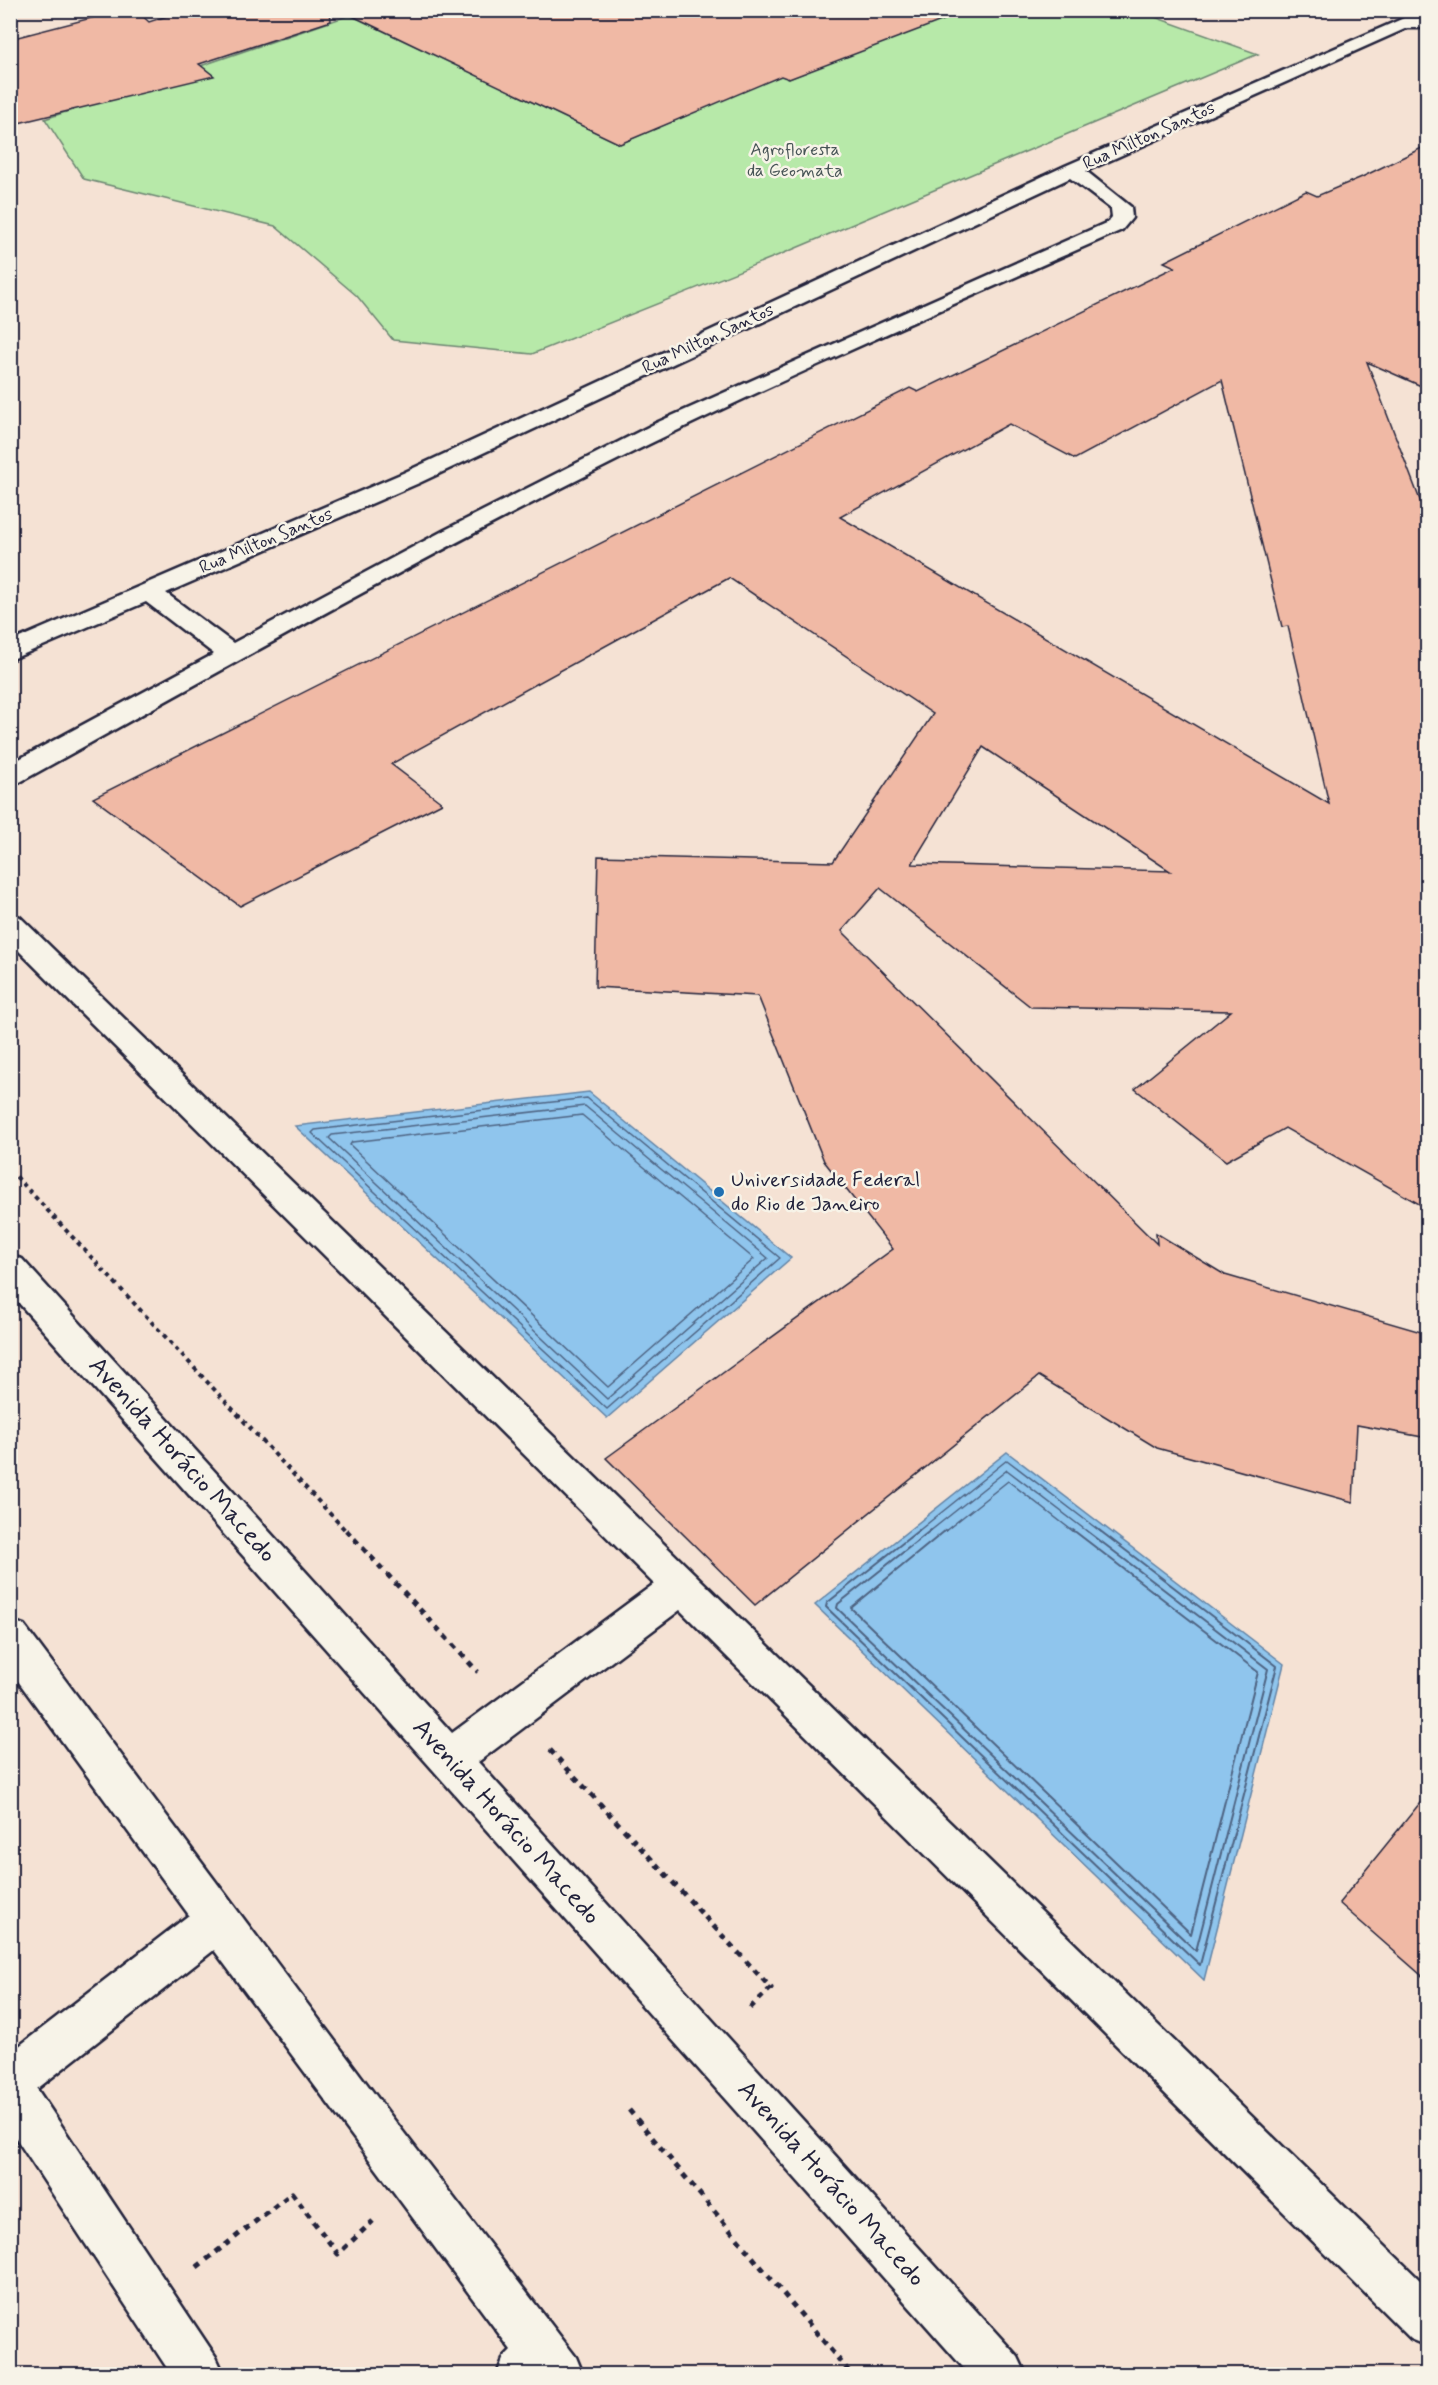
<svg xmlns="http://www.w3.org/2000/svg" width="1438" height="2385" font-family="Mynerve,sans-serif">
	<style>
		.built { fill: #f5e2d4 }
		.green { fill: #b7e9a9; stroke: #6c8672; stroke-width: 1.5 }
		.water { fill: #8fc5ed; stroke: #6384a6; stroke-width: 1.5 }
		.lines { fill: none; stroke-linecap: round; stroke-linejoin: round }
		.shore-far1 { stroke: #4e6382; stroke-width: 1.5 }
		.shore { stroke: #4e6382; stroke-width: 2 }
		.building { fill: #f0b9a5; stroke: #22223b; stroke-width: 1.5; fill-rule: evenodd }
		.minor-casing { stroke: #22223b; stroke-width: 5 }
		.path-far1 { stroke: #22223b; stroke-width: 4; stroke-dasharray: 4.5 4.5; stroke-linecap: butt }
		.path { stroke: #22223b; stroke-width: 5; stroke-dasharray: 6 6; stroke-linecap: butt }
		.minor { fill: #f7f3e8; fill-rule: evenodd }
		.poi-dot { fill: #1f6fb2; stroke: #f7f3e8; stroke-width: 2 }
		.labels { text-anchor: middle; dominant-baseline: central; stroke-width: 5; stroke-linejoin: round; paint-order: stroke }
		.far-street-label { font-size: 18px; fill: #22223b; stroke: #f7f3e8 }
		.far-park-label { font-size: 18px; fill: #475456; stroke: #f7f3e8 }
		.poi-label { font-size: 21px; fill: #22223b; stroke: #f7f3e8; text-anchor: start }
		.near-street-label { font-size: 26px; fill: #22223b; stroke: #f7f3e8 }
	</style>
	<rect width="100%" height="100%" fill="#f7f3e8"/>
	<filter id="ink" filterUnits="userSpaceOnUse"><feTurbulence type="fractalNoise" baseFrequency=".0167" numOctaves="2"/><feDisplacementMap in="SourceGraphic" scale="12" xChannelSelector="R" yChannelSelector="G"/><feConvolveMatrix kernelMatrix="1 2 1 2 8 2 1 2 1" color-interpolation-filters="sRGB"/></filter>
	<g filter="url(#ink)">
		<rect class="built" x="11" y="11" width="1416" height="2363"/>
		<path class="green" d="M958 10 1138 11 1258 54 789 251 532 354 393 340 357 296 275 226 84 179 45 119 350 15 620 144 716 103 633 11 789 79Z"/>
		<g class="water">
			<path d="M589 1092 791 1258 607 1418 295 1126Z"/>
			<path d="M1007 1452 1284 1664 1204 1980 815 1605Z"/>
		</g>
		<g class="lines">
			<g class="shore-far1">
				<path d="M587 1098 780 1258 607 1409 312 1133 315 1130Z"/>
				<path d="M585 1106 768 1258 607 1399 329 1138 332 1135Z"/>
				<path d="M582 1115 754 1259 608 1387 350 1145 352 1142Z"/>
				<path d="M917 1532 1007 1460 1101 1532"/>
				<path d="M929 1532 1007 1470 1088 1532"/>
				<path d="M944 1532 1008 1481 1074 1532"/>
			</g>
			<g class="shore">
				<path d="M919 1530 827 1603 826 1607 1200 1965 1277 1666 1099 1530"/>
				<path d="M931 1530 838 1604 837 1608 1196 1951 1268 1669 1086 1530"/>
				<path d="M946 1530 851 1608 1191 1934 1258 1672 1073 1530"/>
			</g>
		</g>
		<g class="building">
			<path d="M122 10H136L149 22 185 10H330L331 21 199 64 214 76 10 125V39Z"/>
			<path d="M340 10H956L957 15 789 79 781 76 620 144Z"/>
			<path d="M1428 145V389L1367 362 1428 521V1209L1285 1128 1226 1161 1135 1089 1231 1011 1031 1007 880 888 842 931 1157 1244 1156 1233 1225 1275 1428 1334V1438L1357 1425 1353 1502 1157 1448 1039 1376 755 1605 606 1458 893 1249 824 1161 758 996 595 987 598 856 833 862 933 714 729 578 391 764 442 803 240 906 93 798 910 388 918 392 1175 267 1164 262 1306 191 1317 196 1362 177ZM1222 380 1282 627 1288 626 1329 804 840 517 1009 424 1075 459ZM983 747 1170 871 912 864Z"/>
			<path d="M1428 1793V1981L1339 1903Z"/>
		</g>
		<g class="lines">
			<g class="minor-casing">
				<g id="minor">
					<path d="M1404 18H1428V28H1407L1086 171 1131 207 1132 218 1122 230C950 306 777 380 609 464 409 564 215 674 20 782L10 785V764L214 654 146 602 10 660V642L403 473 1065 166ZM1070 178 1111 209 1112 217 1108 222 656 423 443 531 233 643 166 593 419 483Z"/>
					<path d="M10 914 20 917 1428 2288V2346L1411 2339 680 1610 478 1762 1018 2357 1026 2374H969L10 1293V1256L22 1259 452 1733 654 1584 10 942Z"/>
					<path d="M10 1620 24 1625 388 2112 576 2357 583 2374H497L504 2357 511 2350 214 1950 37 2089 216 2357 224 2374H171L10 2129V2053L189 1915 10 1670Z"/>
				</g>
			</g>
			<path class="path-far1" d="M10 1170 347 1532"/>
			<g class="path">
				<path d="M346 1530 478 1672"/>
				<path d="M550 1750 771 1988 748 2010"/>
				<path d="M629 2110 851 2374"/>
				<path d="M197 2267 292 2193 338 2254 373 2221"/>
			</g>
			<use href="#minor" class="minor"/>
		</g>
	</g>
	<circle class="poi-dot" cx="719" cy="1192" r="6"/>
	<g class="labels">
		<g class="far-street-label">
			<text transform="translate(1149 136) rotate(-24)">Rua Milton Santos</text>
			<text transform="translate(708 339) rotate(-25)">Rua Milton Santos</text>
			<text transform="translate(266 541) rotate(-23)">Rua Milton Santos</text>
		</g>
		<g class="far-park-label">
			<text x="795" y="150">Agrofloresta<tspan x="795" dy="21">da Geomata</tspan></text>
		</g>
		<g class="poi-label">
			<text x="731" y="1180">Universidade Federal<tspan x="731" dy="24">do Rio de Janeiro</tspan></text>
		</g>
		<g class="near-street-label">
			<text transform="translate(182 1460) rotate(48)">Avenida Horácio Macedo</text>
			<text transform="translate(506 1822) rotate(48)">Avenida Horácio Macedo</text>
			<text transform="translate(831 2184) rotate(48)">Avenida Horácio Macedo</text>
		</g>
	</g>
	<rect width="1438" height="2385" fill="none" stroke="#f7f3e8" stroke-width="36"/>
	<rect x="18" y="18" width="1402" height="2349" fill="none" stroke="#22223b" stroke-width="2" filter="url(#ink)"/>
</svg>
